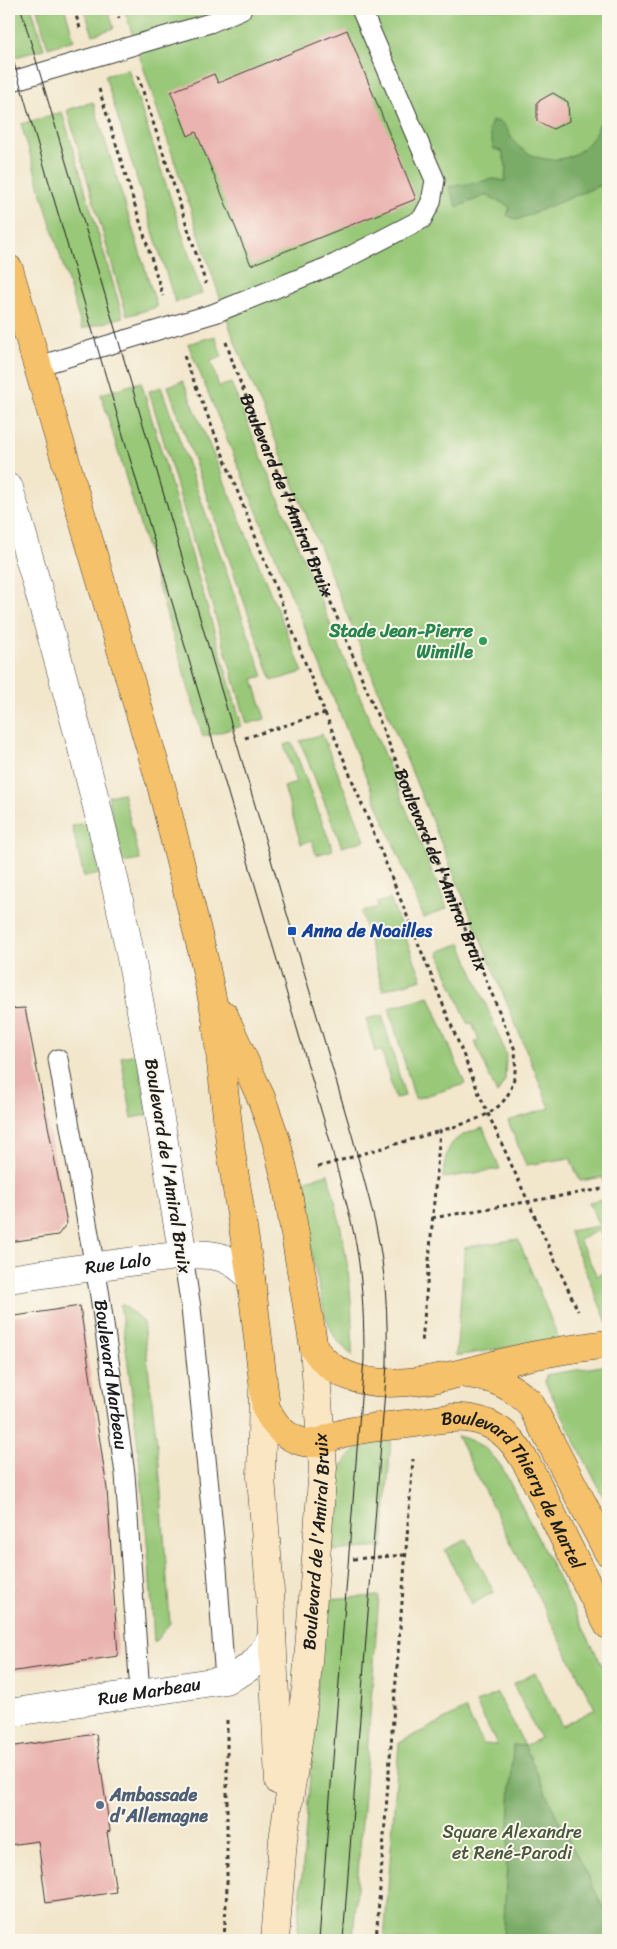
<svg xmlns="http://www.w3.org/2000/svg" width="617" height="1949" font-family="Sriracha,sans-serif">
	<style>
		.green { fill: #98c878; stroke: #5a724a }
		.forest { fill: #7aac68; stroke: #4b6442 }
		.building { fill: #eab3af }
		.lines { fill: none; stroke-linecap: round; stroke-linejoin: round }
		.lane-casing { stroke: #3c3a36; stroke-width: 21 }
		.street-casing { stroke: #3c3a36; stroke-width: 29 }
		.secondary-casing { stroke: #3c3a36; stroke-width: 29 }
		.primary-casing { stroke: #3c3a36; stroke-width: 29 }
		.path { stroke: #3c3a36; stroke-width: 3; stroke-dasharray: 4 4; stroke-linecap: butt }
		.lane { stroke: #fff; stroke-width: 19 }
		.street { stroke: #fff; stroke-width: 28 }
		.secondary { stroke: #fbe6c4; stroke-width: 28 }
		.primary { stroke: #f5c16b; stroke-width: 28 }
		.tram { stroke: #1c1c1c; stroke-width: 1 }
		.leisure-dot { fill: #2e9e5b; stroke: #fbf7ec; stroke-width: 2 }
		.transit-dot { fill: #1a4fb4; stroke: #fbf7ec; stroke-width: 2 }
		.service-dot { fill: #5c6f8a; stroke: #fbf7ec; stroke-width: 2 }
		.labels { text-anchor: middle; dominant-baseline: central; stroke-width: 4; stroke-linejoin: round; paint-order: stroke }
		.street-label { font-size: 18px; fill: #1c1c1c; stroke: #fbf7ec }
		.leisure-label { font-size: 18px; font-weight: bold; fill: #27864d; stroke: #fbf7ec; text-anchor: end }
		.transit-label { font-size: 18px; font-weight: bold; fill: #164399; stroke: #fbf7ec; text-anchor: start }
		.service-label { font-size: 18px; font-weight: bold; fill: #4e5e75; stroke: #fbf7ec; text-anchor: start }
		.park-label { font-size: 18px; fill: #47583c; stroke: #fbf7ec }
	</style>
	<rect width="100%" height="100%" fill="#fbf7ec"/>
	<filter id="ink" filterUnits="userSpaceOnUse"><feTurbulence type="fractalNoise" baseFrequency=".02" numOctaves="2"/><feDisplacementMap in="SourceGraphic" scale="10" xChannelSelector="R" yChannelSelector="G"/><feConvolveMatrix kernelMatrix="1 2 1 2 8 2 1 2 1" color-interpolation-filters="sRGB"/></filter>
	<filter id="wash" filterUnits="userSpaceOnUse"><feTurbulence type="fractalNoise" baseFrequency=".0096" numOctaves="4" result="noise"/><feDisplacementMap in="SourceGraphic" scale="20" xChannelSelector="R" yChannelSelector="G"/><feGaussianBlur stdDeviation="1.12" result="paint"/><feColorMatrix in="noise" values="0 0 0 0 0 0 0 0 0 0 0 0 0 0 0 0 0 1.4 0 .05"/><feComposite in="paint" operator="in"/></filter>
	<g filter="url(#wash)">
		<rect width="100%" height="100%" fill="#f2e6cb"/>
		<g class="green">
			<path d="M9 9H32L44 49 9 59Z"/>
			<path d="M37 9H65L74 40 48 48Z"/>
			<path d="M84 9H108L114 28 93 35Z"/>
			<path d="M124 9H608V1249L599 1230 579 1240 597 1276 608 1270V1325L569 1231 599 1226 589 1202 606 1198 603 1177 580 1181 570 1158 526 1165 508 1121 550 1108 233 337Z"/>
			<path d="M128 69 202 294 175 302 105 76Z"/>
			<path d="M93 102 157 307 127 316 67 110Z"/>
			<path d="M62 112 123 317 82 329 21 124Z"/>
			<path d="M215 336 222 357 211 361 219 387 231 383 447 908 424 918 188 344Z"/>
			<path d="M183 381 303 672 272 681 168 386Z"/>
			<path d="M141 382 242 726 203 737 101 394Z"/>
			<path d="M161 387 263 676 253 679 265 719 247 724 149 391Z"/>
			<path d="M322 734 365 840 342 847 300 741Z"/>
			<path d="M292 743 333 850 316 855 312 840 301 844 284 787 296 783 284 745Z"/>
			<path d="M123 793 140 860 123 863 108 796Z"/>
			<path d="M88 822 100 874 84 877 72 826Z"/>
			<path d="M390 899 422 979 383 990 361 912 378 907 377 903Z"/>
			<path d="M461 943 506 1054 505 1080 497 1094 475 1042 479 1040 472 1023 468 1024 438 952Z"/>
			<path d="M429 996 465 1084 415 1099 389 1008Z"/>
			<path d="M382 1015 405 1096 395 1098 382 1051 375 1052 366 1019Z"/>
			<path d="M137 1054 148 1115 132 1118 121 1057Z"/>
			<path d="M483 1128 500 1169 443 1178C446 1145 450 1137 483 1128Z"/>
			<path d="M328 1174C345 1237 354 1291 352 1356L335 1338 325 1316 297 1186 299 1182Z"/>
			<path d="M518 1239 559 1339 456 1356 465 1247Z"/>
			<path d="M122 1304 143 1321 159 1463 170 1623 154 1643C148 1529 136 1417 120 1305Z"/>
			<path d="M608 1365V1506L545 1382 546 1375 551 1374Z"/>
			<path d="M457 1436C479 1441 491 1451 503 1469L608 1677V1940H384L399 1743 465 1709 483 1744 497 1745 476 1703 497 1693 525 1746 540 1738 513 1684 535 1673 562 1726 595 1709Z"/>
			<path d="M391 1439 383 1547 328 1551C332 1500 325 1446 391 1439Z"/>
			<path d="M467 1539 494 1592 472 1604 445 1550Z"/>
			<path d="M379 1596 353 1940H297L324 1599Z"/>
		</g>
		<g class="forest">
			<path d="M606 115H608V182L517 220 507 215 510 207 487 195 457 207 449 187 494 179 505 181 506 165 502 151 494 149 489 129 492 121C507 120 507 133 515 143 529 158 549 163 568 157 582 152 593 141 598 128 600 122 601 119 606 115Z"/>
			<path d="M513 1745 525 1746 556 1815 608 1916V1940H503Z"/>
		</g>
		<g id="blocks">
			<g class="building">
				<path d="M347 30 416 199 251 265 196 132 188 136 171 92 214 74 218 83Z"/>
				<path d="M553 93 568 102 569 121 553 129 537 121V102Z"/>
				<path d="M25 1008 67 1223 58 1235 9 1242V1009Z"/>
				<path d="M80 1306 107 1489 118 1656 9 1672V1317Z"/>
				<path d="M96 1734 110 1831 107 1832 116 1892 46 1903 38 1841 9 1845V1747Z"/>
			</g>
		</g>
	</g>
	<g filter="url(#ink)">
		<use href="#blocks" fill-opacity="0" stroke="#3c3a36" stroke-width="1"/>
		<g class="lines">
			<g class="lane-casing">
				<g id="lane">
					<path d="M9 82 210 23 242 9"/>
					<path d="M38 366 215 313 335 264 422 219 431 202 435 180 361 9"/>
					<path id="s2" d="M58 1059 100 1296 125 1474 140 1693"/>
					<path d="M183 1256 191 1308 217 1568 225 1680"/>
				</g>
			</g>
			<g class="street-casing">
				<g id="street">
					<path d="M9 488C49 626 89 764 120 905 145 1021 163 1138 183 1256"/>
					<path id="s3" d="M9 1279C56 1272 104 1265 152 1259 173 1257 199 1251 220 1257 233 1261 242 1268 251 1278"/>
					<path id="s4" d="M9 1713 225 1680C250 1670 261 1660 272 1635"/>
				</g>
			</g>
			<g class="secondary-casing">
				<g id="secondary">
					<path d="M263 1390 261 1478 270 1591 279 1781"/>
					<path id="s5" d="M275 1940 283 1840 306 1688 323 1467 314 1348"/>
				</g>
			</g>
			<g class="primary-casing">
				<g id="primary">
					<path id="s6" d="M9 269 161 785 204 959 216 1018 231 1152 251 1278 266 1408C273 1422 281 1434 297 1440 318 1448 325 1438 344 1433 367 1427 391 1426 415 1423 433 1421 454 1415 472 1419 483 1421 493 1425 502 1432 522 1447 539 1488 550 1510 569 1548 588 1587 608 1625"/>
					<path d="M224 1015 262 1100 276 1140 286 1181 314 1348C354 1411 461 1372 518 1359 547 1352 578 1348 608 1344"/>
					<path d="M466 1374C492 1376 510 1385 530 1403L608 1552"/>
				</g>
			</g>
			<g class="path">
				<path d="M74 9 80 28"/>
				<path d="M116 9 119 18"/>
				<path d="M138 76 206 284"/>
				<path d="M99 89 163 296"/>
				<path id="s1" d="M226 342 236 372 515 1050C520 1109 487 1117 440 1131L422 1343"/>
				<path d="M184 356 325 713 480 1096 578 1311"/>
				<path d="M245 738 325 713"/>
				<path d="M318 1167 440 1131"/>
				<path d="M432 1218 608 1188"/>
				<path d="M353 1559 405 1555"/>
				<path d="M224 1940 227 1887V1716"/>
				<path d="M376 1940 413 1459"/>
			</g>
			<use href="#lane" class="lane"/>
			<use href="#street" class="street"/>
			<use href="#secondary" class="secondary"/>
			<use href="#primary" class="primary"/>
			<g class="tram">
				<path d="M21 9 352 1135C360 1166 369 1196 376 1227 386 1272 388 1318 387 1364L343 1940"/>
				<path d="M9 46 330 1141C339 1180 352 1217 358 1256 363 1291 364 1325 364 1359L319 1940"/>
			</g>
		</g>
	</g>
	<circle class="leisure-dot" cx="483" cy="641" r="5"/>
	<rect class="transit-dot" x="287" y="926" width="10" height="10" rx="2.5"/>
	<circle class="service-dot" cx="100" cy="1805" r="5"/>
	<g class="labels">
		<g class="street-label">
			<text stroke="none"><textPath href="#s1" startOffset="165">Boulevard de l'Amiral Bruix</textPath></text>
			<text stroke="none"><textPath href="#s1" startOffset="570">Boulevard de l'Amiral Bruix</textPath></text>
			<text transform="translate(168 1166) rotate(81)">Boulevard de l'Amiral Bruix</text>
			<text stroke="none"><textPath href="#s3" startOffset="110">Rue Lalo</textPath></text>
			<text stroke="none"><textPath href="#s2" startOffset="320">Boulevard Marbeau</textPath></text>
			<text stroke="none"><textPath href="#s6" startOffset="1474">Boulevard Thierry de Martel</textPath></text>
			<text stroke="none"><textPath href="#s5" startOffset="401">Boulevard de l'Amiral Bruix</textPath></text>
			<text stroke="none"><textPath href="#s4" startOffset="142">Rue Marbeau</textPath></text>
		</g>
		<g class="leisure-label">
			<text x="473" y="631">Stade Jean-Pierre<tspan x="473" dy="21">Wimille</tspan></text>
		</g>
		<g class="transit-label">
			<text x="302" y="931">Anna de Noailles</text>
		</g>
		<g class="service-label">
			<text x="110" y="1795">Ambassade<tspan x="110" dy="21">d'Allemagne</tspan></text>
		</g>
		<g class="park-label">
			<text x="512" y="1832">Square Alexandre<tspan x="512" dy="21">et René-Parodi</tspan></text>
		</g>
	</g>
	<rect width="617" height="1949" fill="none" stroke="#fbf7ec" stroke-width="30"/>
</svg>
